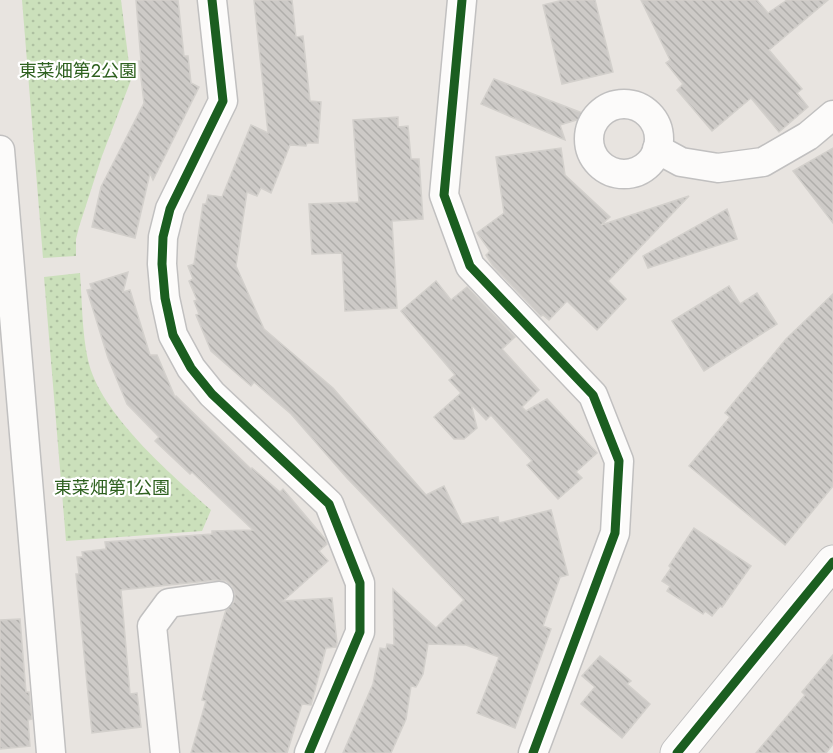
<svg xmlns="http://www.w3.org/2000/svg" width="833" height="753" font-family="Jost,'Noto Sans JP',sans-serif">
	<style>
		.green { fill: url(#green-dots) }
		.building { fill: url(#building-back-hatch); stroke: #d3d0cc; stroke-width: 1.5 }
		.lines { fill: none; stroke-linecap: round; stroke-linejoin: round }
		.street-casing { stroke: #c1c0c0; stroke-width: 31 }
		.secondary-casing { stroke: #c1c0c0; stroke-width: 35 }
		.street { stroke: #fcfbfa; stroke-width: 28 }
		.secondary { stroke: #fcfbfa; stroke-width: 33 }
		.cycleway-casing { stroke: #fff; stroke-width: 13 }
		.cycleway { stroke: #1b5e20; stroke-width: 9 }
		.labels { text-anchor: middle; dominant-baseline: central; stroke-width: 4.5; stroke-linejoin: round; paint-order: stroke }
		.park-label { font-size: 18px; fill: #2e611f; stroke: #fff }
	</style>
	<defs>
		<pattern id="green-dots" width="8" height="8" patternUnits="userSpaceOnUse" patternTransform="scale(1.5)"><rect width="8" height="8" fill="#cbe0bb"/><path d="M2 2h.1M6 6h.1" fill="none" stroke="#aec0a1" stroke-width="1.8" stroke-linecap="round"/></pattern>
		<pattern id="building-back-hatch" width="6" height="6" patternUnits="userSpaceOnUse" patternTransform="scale(1.5)"><rect width="6" height="6" fill="#cdcac7"/><path d="M-1 5l2 2M0 0l6 6M5-1l2 2" fill="none" stroke="#b0aeab"/></pattern>
	</defs>
	<rect width="100%" height="100%" fill="#e8e4e0"/>
	<g class="green">
		<path d="M22 0H121L131 80 102 156 79 227 76 239V256L43 258Z"/>
		<path d="M80 273C82 300 82 334 88 360 100 414 171 474 211 510L202 531 66 541 44 277Z"/>
	</g>
	<g class="building">
		<path d="M136 0H178L184 56H188L191 83 199 87 153 180 150 173 135 238 92 227 101 187 144 103 139 61H141Z"/>
		<path d="M254 0H292L296 37 303 36 310 101 321 102 318 143H307L306 146 290 145 271 193 261 188 257 196 247 192 236 266 264 329 333 388 426 495 444 486 462 524 498 517 499 523 551 510 568 575 560 577 543 626 551 629 515 728 477 713 499 657 466 645 428 644 423 674 416 687 411 686 406 719 391 753H343L373 684 380 648 386 649 387 644 394 645 393 589 436 628 464 600 347 478 291 414 254 382 251 386 211 351 196 315 199 314 194 301 197 300 189 281 193 279 188 266 194 264 203 204H206L208 195 222 197 251 125 268 133Z"/>
		<path d="M563 0H595L613 72 562 84 543 5Z"/>
		<path d="M641 0H757L768 13 787 0H828L769 50 802 89 797 93 808 107 779 132 751 98 712 131 677 90 683 84 666 63 670 60Z"/>
		<path d="M494 79 590 116 560 125 565 140 481 104Z"/>
		<path d="M398 117V127L408 126 411 159H419L423 219 392 221 397 308 345 311 342 253 312 254 309 204 359 202 353 120Z"/>
		<path d="M561 148 565 175 610 217 601 225 689 196 608 281 626 299 597 330 567 301 549 320 543 315 541 316 493 266 486 255 490 251 477 233 504 213 496 157Z"/>
		<path d="M833 148V223L793 171Z"/>
		<path d="M727 209 737 239 648 268 643 256Z"/>
		<path d="M128 272 123 292 130 290 150 355H157L175 397 176 396 251 469 252 468 280 492 283 489 325 539 327 544 319 551 328 561 283 601 332 598 337 643 336 647 326 648 311 705 302 704 287 753H191L206 701 202 700 220 630 226 610 234 602 235 594 232 586 226 581 217 580 121 590 130 694 137 693 141 727 92 733 76 574H79L77 557H83L82 552 106 549 105 542 212 534V531L253 530 192 472 190 474 155 441 159 437 127 404 108 358 87 290 92 289 90 284Z"/>
		<path d="M436 281 451 300 467 287 515 337 502 349 539 390 522 407 526 411 547 399 597 453 576 472 582 478 558 499 527 465 532 461 491 415 486 420 471 404 477 428 464 439H454L434 417 461 393 449 380 455 375 401 311Z"/>
		<path d="M729 286 740 304 757 293 777 324 704 371 672 321Z"/>
		<path d="M833 294V486L785 545 689 466 730 417 725 413 786 339Z"/>
		<path d="M694 528 751 566 722 607 720 606 712 616 705 611 703 614 667 591 670 586 662 581 671 568 669 566Z"/>
		<path d="M20 619 26 692H29L32 719 28 720 30 746 0 749V620Z"/>
		<path d="M833 655V744L826 753H756L805 695 802 692Z"/>
		<path d="M600 656 631 681 627 684 650 704 622 738 581 704 595 687 582 676Z"/>
	</g>
	<g class="lines">
		<g class="street-casing">
			<g id="street">
				<path d="M212 0 223 101 170 209 163 237 162 264 165 298 173 335 191 368 212 394 329 504 360 583V632L309 753"/>
				<path d="M462 0 444 195 470 266 593 395 619 461 615 533 533 753"/>
				<circle cx="624" cy="139" r="35"/>
				<path d="M657 149 681 162 718 168 763 162 808 136 833 115"/>
				<path d="M0 150 51 753"/>
				<path d="M165 753 152 626 169 603 219 596"/>
			</g>
		</g>
		<g class="secondary-casing">
			<path id="secondary" d="M677 753 833 562"/>
		</g>
		<use href="#street" class="street"/>
		<use href="#secondary" class="secondary"/>
		<g class="cycleway-casing">
			<g id="cycleway">
				<path d="M212 0 223 101 170 209 163 237 162 264 165 298 173 335 191 368 212 394 329 504 360 583V632L309 753"/>
				<path d="M462 0 444 195 470 266 593 395 619 461 615 533 533 753"/>
				<path d="M677 753 833 562"/>
			</g>
		</g>
		<use href="#cycleway" class="cycleway"/>
	</g>
	<g class="labels">
		<g class="park-label">
			<text x="78" y="71">東菜畑第2公園</text>
			<text x="112" y="488">東菜畑第1公園</text>
		</g>
	</g>
</svg>
